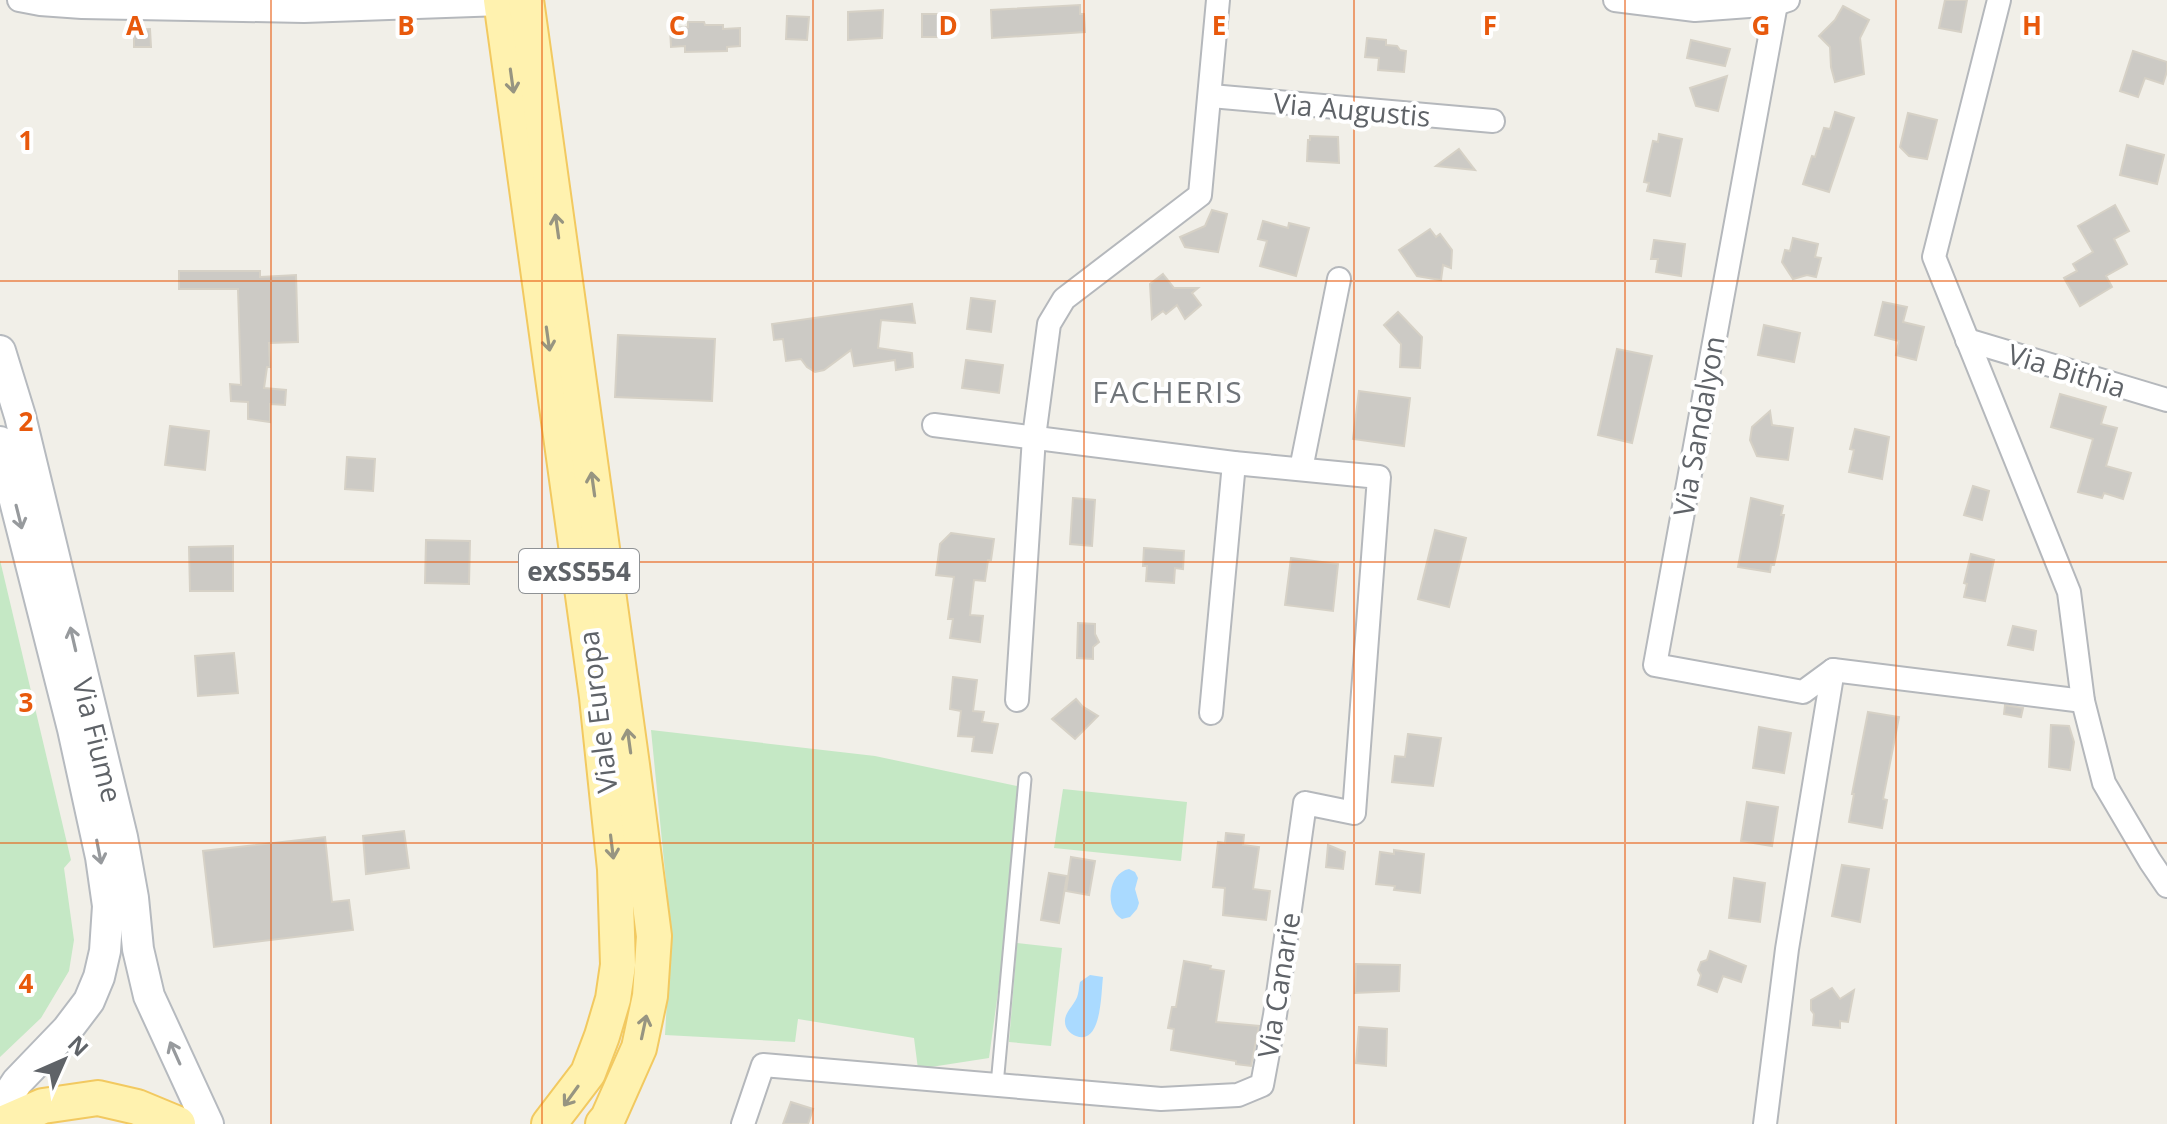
<svg xmlns="http://www.w3.org/2000/svg" width="2167" height="1124" font-family="'Open Sans',sans-serif">
	<style>
		.green { fill: #c5e8c5 }
		.water { fill: #aadaff }
		.building { fill: #cccac5; stroke: #d6d1c6; stroke-width: 2 }
		.lines { fill: none; stroke-linecap: round; stroke-linejoin: round }
		.lane-casing { stroke: #b5b8bc; stroke-width: 15 }
		.street-casing { stroke: #b5b8bc; stroke-width: 26 }
		.secondary-casing { stroke: #b6babf; stroke-width: 34 }
		.primary-casing { stroke: #f2c960; stroke-width: 38 }
		.lane { stroke: #fff; stroke-width: 11 }
		.street { stroke: #fff; stroke-width: 22 }
		.secondary { stroke: #fff; stroke-width: 30 }
		.primary { stroke: #fff2af; stroke-width: 34 }
		.oneway { stroke: #979581 }
		.oneway2 { stroke: #979a9d }
		.grid { fill: none; stroke: #e8590c; stroke-width: 2; stroke-opacity: 0.55 }
		.labels { text-anchor: middle; dominant-baseline: central; stroke-width: 8; stroke-linejoin: round; paint-order: stroke }
		.shield { fill: #fff; stroke: #8f9295; stroke-width: 2 }
		.shield-label { font-size: 26px; font-weight: bold; fill: #5f6368 }
		.street-label { font-size: 28px; fill: #5f6368; stroke: #fff }
		.neighbourhood-label { font-size: 30px; letter-spacing: 2px; fill: #70757a; stroke: #fff }
		.grid-label { font-size: 26px; text-anchor: middle; font-weight: bold; fill: #e8590c; stroke: #fff; stroke-width: 8; stroke-linejoin: round; paint-order: stroke }
	</style>
	<rect width="100%" height="100%" fill="#f1efe8"/>
	<g class="green">
		<path d="M0 560 71 860 64 868 74 940 69 971 41 1018 0 1057Z"/>
		<path d="M651 730 875 756 1026 788 989 1058 918 1069 914 1038 798 1019 795 1042 665 1035 671 932Z"/>
		<path d="M1063 789 1187 802 1181 861 1054 848Z"/>
		<path d="M1017 943 1062 948 1051 1046 1009 1042Z"/>
	</g>
	<g class="water">
		<path d="M1129 869 1135 872 1138 878 1135 889 1139 903 1137 909 1130 917 1122 919C1104 909 1108 873 1129 869Z"/>
		<path d="M1090 975 1103 977C1101 992 1102 1046 1076 1036 1070 1034 1065 1028 1065 1022 1064 1012 1076 1004 1078 994 1079 990 1079 986 1080 982Z"/>
	</g>
	<g class="building">
		<path d="M1945 0H1967L1961 32 1939 28Z"/>
		<path d="M1080 5V14H1084L1085 32 992 38 991 10Z"/>
		<path d="M1843 6 1869 20 1860 38 1864 74 1835 82 1831 67 1830 47 1819 36 1835 20Z"/>
		<path d="M883 10 882 38 848 40V12Z"/>
		<rect x="922" y="14" width="22" height="23"/>
		<path d="M787 16 809 17 807 40 786 39Z"/>
		<path d="M688 22H704L705 25H723V29L740 28V46L727 47V51L685 52V46L671 47 670 28 688 27Z"/>
		<path d="M150 29 151 47H134V30Z"/>
		<path d="M1367 38 1386 40V45L1397 46 1400 50 1406 51 1404 72 1378 70 1379 58 1365 57Z"/>
		<path d="M1691 40 1730 49 1725 66 1687 58Z"/>
		<path d="M2133 51 2167 62V71L2163 84 2145 78 2138 97 2120 91Z"/>
		<path d="M1727 76 1718 111 1696 106 1690 88Z"/>
		<path d="M1835 112 1854 118 1829 192 1803 184 1812 156 1815 157 1824 128 1830 129Z"/>
		<path d="M1908 113 1937 120 1927 159 1909 156 1900 147Z"/>
		<path d="M1659 134 1682 139 1670 196 1647 191 1649 183 1644 182 1653 141 1658 142Z"/>
		<path d="M1310 136 1338 137 1339 163 1307 161 1308 140H1310Z"/>
		<path d="M2127 145 2164 155 2157 184 2120 175Z"/>
		<path d="M1459 149 1475 170 1436 166Z"/>
		<path d="M2115 205 2129 231 2114 239 2127 264 2106 276 2112 287 2080 306 2064 278 2077 271 2073 264 2093 252 2078 226Z"/>
		<path d="M1212 210 1227 214 1218 252 1185 247 1180 237 1205 226Z"/>
		<path d="M1263 221 1288 228 1289 223 1309 228 1296 276 1260 266 1267 241 1258 239Z"/>
		<path d="M1430 229 1436 237 1440 234 1452 250 1451 268 1443 265 1441 280 1417 276 1399 250Z"/>
		<path d="M1793 238 1818 244 1815 257 1821 258 1816 277 1807 275 1793 279 1782 262 1785 250 1790 251Z"/>
		<path d="M1654 240 1685 244 1681 276 1656 272 1658 259H1651Z"/>
		<path d="M179 271H260V277L296 275 298 342 269 343 270 367H267L264 388 286 390 285 405 270 404V422L248 419V402L231 401 230 384 241 385 238 289H179Z"/>
		<path d="M1163 274 1174 288H1198L1192 293 1201 305 1185 319 1177 305 1166 314 1163 311 1152 319 1150 284Z"/>
		<path d="M971 298 995 301 991 332 967 329Z"/>
		<path d="M1883 302 1907 307 1903 322 1924 327 1916 360 1896 355 1899 341 1875 335Z"/>
		<path d="M912 304 915 323 881 320 878 348 912 353 913 367 896 370 895 360 854 366 851 350 824 370 815 372 807 367 801 359 786 361 783 339 774 340 772 324Z"/>
		<path d="M1398 312 1422 337 1420 368 1400 367 1401 344 1384 325Z"/>
		<path d="M1764 325 1800 333 1794 362 1758 355Z"/>
		<path d="M618 335 715 339 712 401 615 397Z"/>
		<path d="M1617 349 1652 356 1632 443 1598 435Z"/>
		<path d="M966 360 1003 365 999 393 962 388Z"/>
		<path d="M1359 391 1410 398 1404 446 1353 439Z"/>
		<path d="M2060 394 2106 407 2101 424 2117 428 2106 466 2131 473 2123 499 2104 493 2102 498 2078 492 2093 439 2051 427Z"/>
		<path d="M1770 411 1772 425 1793 428 1788 460 1757 456 1750 440 1752 427Z"/>
		<path d="M170 426 209 431 205 470 165 465Z"/>
		<path d="M1855 429 1889 437 1882 479 1849 472 1854 450 1850 449Z"/>
		<path d="M347 457 375 459 373 491 345 489Z"/>
		<path d="M1973 486 1989 491 1982 520 1964 515Z"/>
		<path d="M1073 498 1095 500 1092 546 1070 544Z"/>
		<path d="M1751 498 1783 506 1781 515H1784L1778 547 1774 565H1771L1770 572 1738 567Z"/>
		<path d="M1435 530 1466 538 1449 607 1418 599Z"/>
		<path d="M951 533 994 539 991 560H988L985 581 974 580 970 615 983 616 980 642 950 638 953 619H948L954 577 936 575 940 544Z"/>
		<path d="M426 540 470 541 469 584 425 583Z"/>
		<path d="M233 546V591H190L189 547Z"/>
		<path d="M1144 548 1184 551 1183 569 1175 568 1174 583 1146 581 1147 566H1143Z"/>
		<path d="M1971 554 1994 560 1985 601 1964 597 1967 584 1964 583Z"/>
		<path d="M1291 558 1338 564 1333 611 1285 605Z"/>
		<path d="M1078 623 1095 624V634L1099 642 1093 647V659L1077 658Z"/>
		<path d="M2013 626 2036 631 2033 650 2008 645Z"/>
		<path d="M234 653 238 693 198 696 195 656Z"/>
		<path d="M953 677 977 680 973 711 984 712 982 722 998 724 992 753 972 751 974 737 958 736 961 711 950 709Z"/>
		<path d="M1076 699 1082 706 1098 716 1075 739 1052 719Z"/>
		<path d="M2005 705 2023 708 2021 717 2004 714Z"/>
		<path d="M1868 712 1899 717 1883 799 1887 800 1882 828 1849 822 1854 794H1852Z"/>
		<path d="M2051 725 2069 726 2074 742 2070 770 2049 767Z"/>
		<path d="M1759 727 1791 733 1784 773 1753 768Z"/>
		<path d="M1408 734 1441 738 1433 786 1392 782 1395 756 1405 757Z"/>
		<path d="M1747 802 1778 807 1772 846 1741 841Z"/>
		<path d="M404 831 409 868 366 874 363 836Z"/>
		<path d="M1226 833 1244 835 1243 845 1259 847 1253 889 1270 891 1266 920 1223 915 1225 888 1213 887 1218 842 1225 843Z"/>
		<path d="M325 837 332 902 349 900 353 930 214 947 203 851Z"/>
		<path d="M1328 845 1345 852 1343 869 1326 867Z"/>
		<path d="M1394 850 1424 854 1420 893 1394 890 1395 886 1376 884 1380 852 1394 854Z"/>
		<path d="M1071 857 1095 861 1089 895 1066 891Z"/>
		<path d="M1842 865 1869 869 1860 922 1832 916Z"/>
		<path d="M1049 873 1067 876 1059 923 1041 920Z"/>
		<path d="M1734 878 1765 883 1760 922 1729 918Z"/>
		<path d="M1710 951 1746 966 1741 982 1723 976 1717 992 1698 985 1701 975 1698 970 1701 962 1707 960Z"/>
		<path d="M1184 961 1211 966 1210 969 1224 971 1216 1022 1259 1026 1251 1066 1236 1064V1061L1171 1050 1174 1029 1168 1028 1172 1007H1176Z"/>
		<path d="M1356 964 1400 965 1399 991 1355 993Z"/>
		<path d="M1832 988 1840 999 1854 990 1848 1022 1840 1021V1028L1813 1025 1814 1014 1811 1010V1000Z"/>
		<path d="M1359 1027 1387 1029 1386 1066 1356 1063Z"/>
		<path d="M791 1102 813 1109 808 1124H783Z"/>
	</g>
	<g class="lines">
		<g class="lane-casing">
			<path id="lane" d="M997 1085 1025 779"/>
		</g>
		<g class="street-casing">
			<g id="street">
				<path d="M19 0 40 4 82 7 304 11 502 4"/>
				<path d="M1615 0 1695 10 1776 4 1788 0"/>
				<path d="M1999 0 1934 257 2069 592 2083 701 2104 783 2150 861 2167 886"/>
				<path d="M1776 4 1655 665 1803 692 1833 670 2083 701"/>
				<path d="M1211 96 1493 121"/>
				<path d="M1967 340 2167 400"/>
				<path d="M1301 469 1339 279"/>
				<path d="M1017 700 1034 437 1049 324 1064 299 1200 195 1218 0"/>
				<path d="M1211 713 1234 463"/>
				<path d="M743 1124 763 1065 1161 1099 1238 1095 1262 1085 1275 1015 1305 803 1354 813 1379 477 1234 463 934 425"/>
				<path d="M1765 1124 1787 949 1833 670"/>
			</g>
		</g>
		<g class="secondary-casing">
			<g id="secondary">
				<path d="M0 351 20 416 122 837 133 898 138 949 149 996 208 1124"/>
				<path d="M0 442 73 729 101 857 108 906 105 951 99 977 89 1001 67 1030 17 1082 0 1108"/>
			</g>
		</g>
		<g class="primary-casing">
			<g id="primary">
				<path d="M501 0 597 697 615 869 618 965 613 999 602 1036 588 1073 549 1124"/>
				<path d="M526 0 632 765 654 936 650 996 639 1048 608 1118 603 1124"/>
				<path d="M2 1124 43 1106 98 1098 137 1107 178 1124"/>
			</g>
		</g>
		<use href="#lane" class="lane"/>
		<use href="#street" class="street"/>
		<use href="#secondary" class="secondary"/>
		<use href="#primary" class="primary"/>
	</g>
	<defs><path id="oneway-shaft" d="M-6 0H5M1.5-3L5.5 0L1.5 3" fill="none" stroke-width="1.6" stroke-linecap="round" stroke-linejoin="round" transform="scale(2)"/></defs>
	<g class="oneway">
		<use href="#oneway-shaft" transform="translate(512 81) rotate(82)"/>
		<use href="#oneway-shaft" transform="translate(557 226) rotate(-98)"/>
		<use href="#oneway-shaft" transform="translate(548 339) rotate(82)"/>
		<use href="#oneway-shaft" transform="translate(593 484) rotate(-98)"/>
		<use href="#oneway-shaft" transform="translate(629 741) rotate(-98)"/>
		<use href="#oneway-shaft" transform="translate(612 847) rotate(83)"/>
		<use href="#oneway-shaft" transform="translate(644 1027) rotate(-78)"/>
		<use href="#oneway-shaft" transform="translate(571 1096) rotate(126)"/>
	</g>
	<g class="oneway2">
		<use href="#oneway-shaft" transform="translate(19 517) rotate(76)"/>
		<use href="#oneway-shaft" transform="translate(73 639) rotate(-103)"/>
		<use href="#oneway-shaft" transform="translate(99 852) rotate(79)"/>
		<use href="#oneway-shaft" transform="translate(175 1053) rotate(-114)"/>
	</g>
	<path class="grid" d="M271 0V1124M542 0V1124M813 0V1124M1084 0V1124M1354 0V1124M1625 0V1124M1896 0V1124M0 281H2167M0 562H2167M0 843H2167"/>
	<g class="labels">
		<rect class="shield" x="519" y="549" width="120" height="44" rx="6"/>
		<g class="shield-label">
			<text x="579" y="571">exSS554</text>
		</g>
		<g class="street-label">
			<text transform="translate(1352 109) rotate(5)">Via Augustis</text>
			<text transform="translate(2067 370) rotate(17)">Via Bithia</text>
			<text transform="translate(1698 426) rotate(-80)">Via Sandalyon</text>
			<text transform="translate(597 712) rotate(-97)">Viale Europa</text>
			<text transform="translate(98 740) rotate(76)">Via Fiume</text>
			<text transform="translate(1278 985) rotate(-81)">Via Canarie</text>
		</g>
		<g class="neighbourhood-label">
			<text x="1168" y="391">FACHERIS</text>
		</g>
	</g>
	<g class="grid-label">
		<text x="135" y="35">A</text>
		<text x="406" y="35">B</text>
		<text x="677" y="35">C</text>
		<text x="948" y="35">D</text>
		<text x="1219" y="35">E</text>
		<text x="1490" y="35">F</text>
		<text x="1761" y="35">G</text>
		<text x="2032" y="35">H</text>
		<text x="26" y="150">1</text>
		<text x="26" y="431">2</text>
		<text x="26" y="712">3</text>
		<text x="26" y="993">4</text>
	</g>
	<g transform="translate(64 1060) rotate(45)" stroke="#ffffff" stroke-width="6" paint-order="stroke">
	<path d="M0-6L14 30L0 20L-14 30Z" fill="#5f6368"/>
	<text y="-12" font-size="22" font-weight="bold" text-anchor="middle" fill="#5f6368">N</text>
	</g>
</svg>
